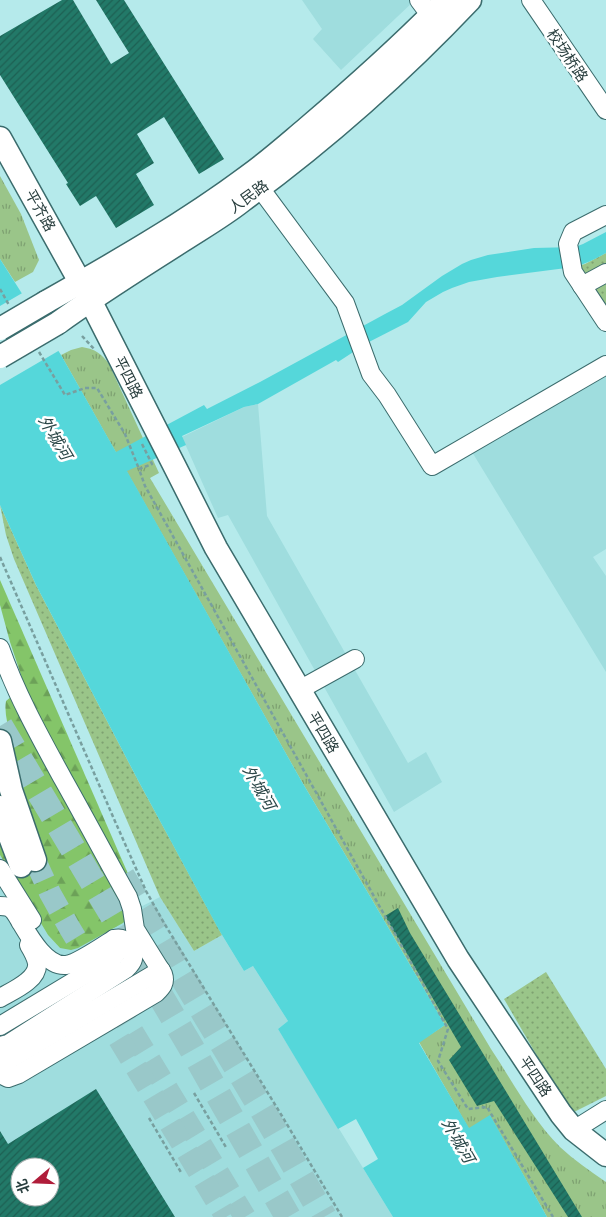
<svg xmlns="http://www.w3.org/2000/svg" width="606" height="1217" font-family="Barlow,'Noto Sans SC',sans-serif">
	<style>
		.built { fill: #9fddde; fill-rule: evenodd }
		.grass { fill: url(#grass-dots) }
		.forest { fill: url(#forest-firs) }
		.park { fill: url(#park-tufts) }
		.water { fill: #55d7da }
		.pier { fill: #b5eaeb }
		.building { fill: url(#building-hatch); fill-rule: evenodd }
		.lines { fill: none; stroke-linecap: round; stroke-linejoin: round }
		.major-tunnel { stroke: #99c8c9; stroke-width: 22; stroke-dasharray: 22 11; stroke-linecap: butt }
		.highway-tunnel { stroke: #99c8c9; stroke-width: 26; stroke-dasharray: 26 13; stroke-linecap: butt }
		.minor-casing { stroke: #3b6c6d; stroke-width: 20 }
		.major-casing { stroke: #3b6c6d; stroke-width: 25 }
		.path { stroke: #789f9f; stroke-width: 2.5; stroke-dasharray: 4 2.5; stroke-linecap: butt }
		.minor { stroke: #fff; stroke-width: 18 }
		.major { stroke: #fff; stroke-width: 22 }
		.major-bridge-casing { stroke: #3b6c6d; stroke-width: 25; stroke-linecap: butt }
		.major-bridge { stroke: #fff; stroke-width: 22 }
		.labels { text-anchor: middle; dominant-baseline: central; stroke-width: 5; stroke-linejoin: round; paint-order: stroke }
		.street-label { font-size: 15px; fill: #2a3f3f; stroke: #fff }
		.water-label { font-size: 16px; font-style: italic; fill: #2b4748; stroke: #fff }
	</style>
	<defs>
		<pattern id="grass-dots" width="8" height="8" patternUnits="userSpaceOnUse" patternTransform="scale(1.25)"><rect width="8" height="8" fill="#9ac589"/><path d="M2 2h.1M6 6h.1" fill="none" stroke="#7ea171" stroke-width="1.8" stroke-linecap="round"/></pattern>
		<pattern id="forest-firs" width="22" height="20" patternUnits="userSpaceOnUse" patternTransform="scale(1.25)"><rect width="22" height="20" fill="#84c569"/><path d="M5 1l3.5 6h-7zM16 11l3.5 6h-7z" fill="#6ca158"/></pattern>
		<pattern id="park-tufts" width="24" height="20" patternUnits="userSpaceOnUse" patternTransform="scale(1.25)"><rect width="24" height="20" fill="#9ac589"/><path d="M3 7l-1-3M5 7V3M7 7l1-3M15 17l-1-3M17 17v-4M19 17l1-3" fill="none" stroke="#7ea171"/></pattern>
		<pattern id="building-hatch" width="6" height="6" patternUnits="userSpaceOnUse" patternTransform="scale(1.25)"><rect width="6" height="6" fill="#227968"/><path d="M-1 1l2-2M0 6l6-6M5 7l2-2" fill="none" stroke="#1d6053"/></pattern>
	</defs>
	<rect width="100%" height="100%" fill="#b5eaeb"/>
	<g class="built">
		<path d="M302 0H415L341 70 313 39 322 29Z"/>
		<path d="M606 361V549L593 557 606 576V672L469 447Z"/>
		<path d="M258 404 267 516 408 763 426 752 442 782 394 812 228 515 218 518 182 437 244 407Z"/>
		<path d="M0 855 48 935 60 948 160 897 194 951 222 935 244 971 253 966 288 1021 278 1029 393 1217H0ZM20 1167H50V1197H20Z"/>
	</g>
	<g class="grass">
		<path d="M606 253V315L574 267 585 264Z"/>
		<path d="M0 505 36 585 140 784 222 935 194 951 160 897 14 559 6 535Z"/>
		<path d="M546 972 606 1069V1096L574 1112 558 1092 504 999Z"/>
	</g>
	<g class="forest">
		<path d="M0 580 139 899 53 743 26 690 10 642 0 605Z"/>
		<path d="M12 696 120 891 127 919 123 923 78 948 71 950 60 948 48 935 0 855V838L15 875 48 864C34 822 19 780 10 736 8 724 4 713 6 701Z"/>
	</g>
	<g class="park">
		<path d="M0 176 21 214 39 260 33 272 15 282 0 259Z"/>
		<path d="M82 347C95 349 102 354 109 364L159 473 150 478 491 1049C513 1082 532 1119 560 1147 574 1160 590 1171 606 1182V1217H547L490 1116 469 1129 419 1042 445 1025 371 898 302 782 61 355 71 350Z"/>
	</g>
	<path class="water" d="M606 232V253C595 259 586 264 574 267L497 277 469 282 452 288 443 292 426 302 408 322 367 343 338 362 336 360 258 404 244 407 182 436 186 445 127 471 302 782 371 898 445 1025 419 1043 469 1128 490 1115 547 1217H393L363 1168 378 1159 356 1119 338 1129 278 1029 288 1021 253 966 244 971 219 930 140 784 36 585 0 505V259L61 355 116 452 204 405 207 409 260 382 385 314 402 305 442 276 462 264 471 260 488 255 534 248 575 247 583 244Z"/>
	<path class="pier" d="M24 292 60 350 0 385V306Z"/>
	<g class="building">
		<path d="M62 0H73L111 64 129 53 96 0H124L224 159 199 174 164 117 137 134 154 163 136 174 154 205 116 228 96 196 80 206 66 184 68 183 0 75V36Z"/>
		<path d="M398 908 410 933 582 1217H568L494 1101 477 1106 449 1060 461 1047 385 916Z"/>
		<path d="M96 1089 175 1217H0V1131L8 1144ZM20 1167H50V1197H20Z"/>
	</g>
	<g class="lines">
		<g class="major-tunnel">
			<path d="M35 860 50 893 69 927 245 1217"/>
			<path d="M102 1011 226 1217"/>
		</g>
		<g class="highway-tunnel">
			<path d="M0 726 192 1049 288 1217"/>
			<path d="M122 876 266 1116 324 1217"/>
		</g>
		<g class="minor-casing">
			<g id="minor">
				<path d="M419 0 431 16"/>
				<path d="M531 0 606 110"/>
				<path d="M260 188 345 303 371 374 387 395 432 466 606 365"/>
				<path d="M606 215 573 232 568 244 573 272 606 322"/>
				<path d="M582 286 606 273"/>
				<path d="M0 648C16 694 40 737 63 779 85 818 106 858 128 897L132 909 135 929 163 974C166 983 162 987 156 993L19 1074 8 1078 0 1074"/>
				<path d="M299 690 355 659"/>
				<path d="M0 869 32 920"/>
				<path d="M0 906C3 906 5 906 8 907 14 909 17 916 20 921 29 936 46 967 66 965 77 964 103 946 114 939 126 936 135 948 133 959 132 963 129 966 126 969L8 1044 0 1046"/>
				<path d="M0 998C12 991 39 980 37 963 36 957 32 950 29 945"/>
				<path d="M0 1026 111 959C119 952 122 948 114 939"/>
				<path d="M0 1063 7 1061 14 1057 161 970"/>
				<path d="M574 1130 606 1110"/>
			</g>
		</g>
		<g class="major-casing">
			<g id="major">
				<path d="M0 138 90 300 174 465 216 548 458 959 561 1114 574 1130 606 1155"/>
				<path d="M46 302C115 263 185 223 248 176 269 161 288 144 307 128 355 87 402 45 446 0"/>
				<path d="M58 323C98 294 140 268 182 241 202 228 223 216 242 201 324 141 400 74 470 0"/>
				<path d="M0 741 11 790 35 860"/>
				<path d="M0 807 10 837 21 866"/>
			</g>
		</g>
		<g class="path">
			<path d="M0 289 9 305"/>
			<path d="M82 336 95 350"/>
			<path d="M39 352 65 395 85 388H97L125 434 139 469"/>
			<path d="M142 444 152 464 139 469 145 486 448 1029 438 1061 468 1109 487 1107 553 1217"/>
			<path d="M0 557 114 819 146 891 164 923 282 1116 342 1217"/>
			<path d="M194 1093 227 1149"/>
			<path d="M149 1118 182 1174"/>
		</g>
		<use href="#minor" class="minor"/>
		<use href="#major" class="major"/>
		<g class="major-bridge-casing">
			<g id="major-bridge">
				<path d="M0 329 46 302"/>
				<path d="M0 357 58 323"/>
			</g>
		</g>
		<use href="#major-bridge" class="major-bridge"/>
	</g>
	<g class="labels">
		<g class="street-label">
			<text transform="translate(568 55) rotate(56)">校场桥路</text>
			<text transform="translate(248 196) rotate(-36)">人民路</text>
			<text transform="translate(41 210) rotate(61)">平齐路</text>
			<text transform="translate(129 377) rotate(63)">平四路</text>
			<text transform="translate(324 732) rotate(59)">平四路</text>
			<text transform="translate(536 1076) rotate(56)">平四路</text>
		</g>
		<g class="water-label">
			<text transform="translate(56 437) rotate(59)">外城河</text>
			<text transform="translate(260 787) rotate(60)">外城河</text>
			<text transform="translate(459 1140) rotate(60)">外城河</text>
		</g>
	</g>
	<g transform="translate(35 1182) rotate(251)"><circle r="24" fill="#ffffff" stroke="#aab2b2"/>
	<path d="M0-4L9 19L0 12L-9 19Z" fill="#b01d3a"/>
	<text y="-8" font-size="14" font-weight="bold" text-anchor="middle" fill="#2a3f3f">北</text>
	</g>
</svg>
